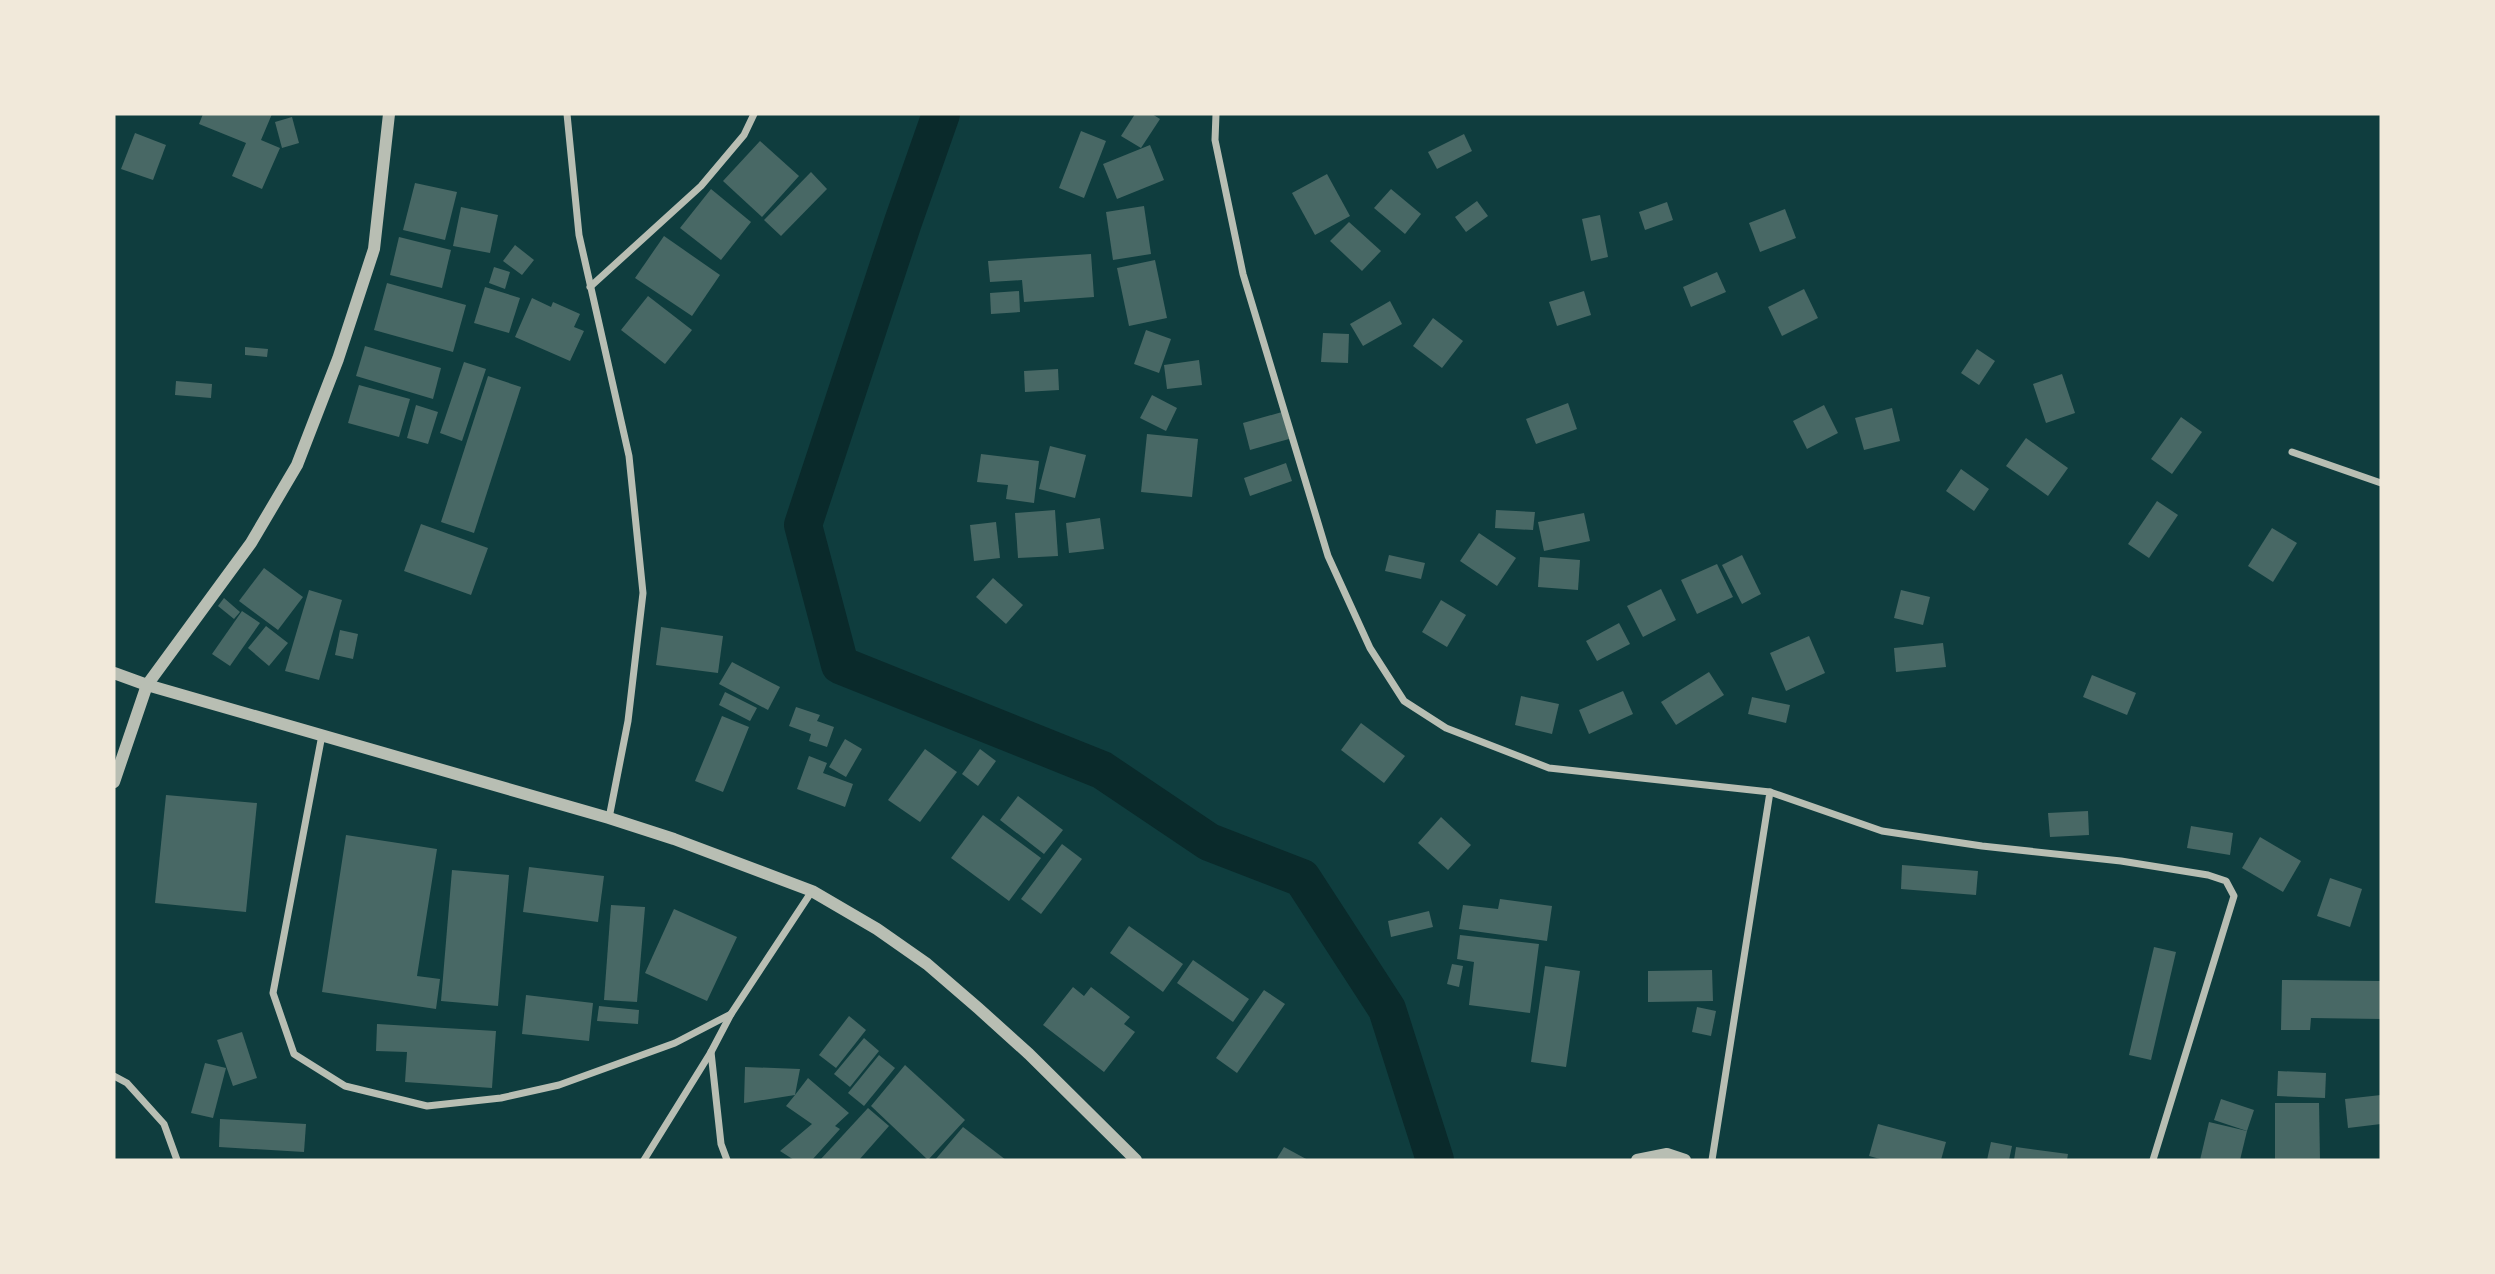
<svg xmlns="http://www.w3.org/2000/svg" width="2495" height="1274" font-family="Roboto,sans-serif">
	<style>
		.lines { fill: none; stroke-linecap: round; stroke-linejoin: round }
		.river { stroke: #0a2a2b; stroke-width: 38 }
		.building { fill: #486865 }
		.minor { stroke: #b8beb3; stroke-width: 7 }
		.tertiary { stroke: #b8beb3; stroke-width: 12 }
	</style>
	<rect width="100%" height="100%" fill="#0f3d3e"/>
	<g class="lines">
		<path class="river" d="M941 114 903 222 803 525 840 665 1102 770 1209 842 1302 878 1387 1009 1435 1160"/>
	</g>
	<g class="building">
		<path d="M203 114H272L261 140 280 148 262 189 232 176 246 143 199 124Z"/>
		<path d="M1135 114H1152L1160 119 1141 148 1121 136Z"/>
		<path d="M292 117 299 143 282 148 275 122Z"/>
		<path d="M1081 131 1106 141 1084 198 1059 188Z"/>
		<path d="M135 133 166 145 153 180 121 169Z"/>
		<path d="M1464 134 1472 151 1437 169 1428 152Z"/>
		<path d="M760 141 799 176 762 217 723 181Z"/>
		<path d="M1150 145 1164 180 1117 199 1103 164Z"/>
		<path d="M811 172 827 189 781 236 764 220Z"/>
		<path d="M1327 174 1350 216 1315 235 1292 193Z"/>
		<path d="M415 183 457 192 445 240 403 230Z"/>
		<path d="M711 189 751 222 721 260 680 228Z"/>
		<path d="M1391 189 1421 214 1405 234 1374 208Z"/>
		<path d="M1477 201 1488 216 1466 232 1455 217Z"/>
		<path d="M1667 202 1673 220 1645 230 1639 212Z"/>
		<path d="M1144 206 1151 254 1113 260 1106 212Z"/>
		<path d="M461 207 498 215 490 253 453 246Z"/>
		<path d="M1785 209 1796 238 1760 252 1749 223Z"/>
		<path d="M1600 215 1608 257 1591 261 1582 219Z"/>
		<path d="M1349 222 1381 251 1362 271 1330 241Z"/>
		<path d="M664 236 720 275 692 316 635 278Z"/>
		<path d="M399 237 451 250 442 288 390 275Z"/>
		<path d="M515 245 534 260 522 275 503 261Z"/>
		<path d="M1091 254 1094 297 1024 302 1022 280 990 282 988 261Z"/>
		<path d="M1155 260 1167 318 1129 326 1117 268Z"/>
		<path d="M494 267 510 272 505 289 489 283Z"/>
		<path d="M1717 272 1726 292 1691 307 1683 287Z"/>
		<path d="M387 283 466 305 453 352 374 330Z"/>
		<path d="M485 287 520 298 509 333 474 323Z"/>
		<path d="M1804 289 1818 318 1782 336 1768 307Z"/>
		<path d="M1019 291 1020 312 991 314 990 293Z"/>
		<path d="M1584 291 1591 315 1557 326 1549 302Z"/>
		<path d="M648 296 692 330 665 364 621 330Z"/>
		<path d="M532 298 551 307 553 302 580 314 574 327 584 331 570 361 515 337Z"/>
		<path d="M1390 301 1402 324 1363 346 1350 324Z"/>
		<path d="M1433 318 1463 341 1442 368 1413 346Z"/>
		<path d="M1146 330 1171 339 1159 373 1134 364Z"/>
		<path d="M1323 333 1349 334 1348 363 1321 362Z"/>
		<path d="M365 346 441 368 433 399 356 376Z"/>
		<path d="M245 347 268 349 267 357 245 355Z"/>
		<path d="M1977 349 1995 361 1979 385 1961 373Z"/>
		<path d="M1199 360 1202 385 1167 389 1164 365Z"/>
		<path d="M464 362 486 369 462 441 440 433Z"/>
		<path d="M1058 369 1059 390 1025 392 1024 371Z"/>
		<path d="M2062 374 2075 413 2046 423 2033 384Z"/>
		<path d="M488 376 521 387 474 533 441 522Z"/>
		<path d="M176 381 212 384 211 398 175 395Z"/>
		<path d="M359 385 410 399 399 437 348 423Z"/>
		<path d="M1152 395 1177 408 1166 431 1140 418Z"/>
		<path d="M1568 403 1577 429 1536 444 1526 419Z"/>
		<path d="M416 405 438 412 428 444 407 438Z"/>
		<path d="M1824 405 1838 433 1807 449 1793 421Z"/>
		<path d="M1892 408 1900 441 1864 450 1855 418Z"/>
		<path d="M1282 412 1289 439 1250 450 1243 423Z"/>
		<path d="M2181 417 2202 432 2172 474 2151 459Z"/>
		<path d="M1147 434 1198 439 1192 497 1141 492Z"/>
		<path d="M2026 438 2068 468 2048 496 2006 466Z"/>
		<path d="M1050 446 1086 455 1075 498 1039 489Z"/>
		<path d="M981 454 1039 461 1034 503 1006 499 1008 485 977 482Z"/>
		<path d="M1286 463 1292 481 1250 496 1244 478Z"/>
		<path d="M1961 469 1989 489 1974 511 1946 491Z"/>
		<path d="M2157 501 2178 515 2149 558 2128 544Z"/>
		<path d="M1055 510 1058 556 1018 558 1015 513Z"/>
		<path d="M1496 510 1535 512 1533 530 1495 528Z"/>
		<path d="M1584 513 1590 541 1544 551 1538 522Z"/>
		<path d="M1100 518 1104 549 1069 553 1066 523Z"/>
		<path d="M996 522 1000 558 974 561 970 525Z"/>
		<path d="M421 524 488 548 471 595 404 571Z"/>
		<path d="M2272 528 2297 543 2273 582 2248 566Z"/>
		<path d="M1479 533 1516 558 1497 586 1460 561Z"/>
		<path d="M1389 555 1425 563 1421 579 1385 571Z"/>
		<path d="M1742 555 1761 594 1742 604 1722 565Z"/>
		<path d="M1540 557 1580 560 1578 590 1538 587Z"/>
		<path d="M1717 564 1733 597 1697 614 1681 580Z"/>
		<path d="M264 568 303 597 278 630 239 601Z"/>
		<path d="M993 578 1023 605 1006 624 976 597Z"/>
		<path d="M1661 589 1676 620 1643 637 1627 606Z"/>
		<path d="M309 590 342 600 319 680 285 671Z"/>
		<path d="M1901 590 1930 597 1923 625 1894 618Z"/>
		<path d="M224 598 240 612 234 619 218 606Z"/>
		<path d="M1441 600 1466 615 1447 647 1422 632Z"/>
		<path d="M242 611 260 623 230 666 212 654Z"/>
		<path d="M1619 623 1630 644 1597 661 1586 641Z"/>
		<path d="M266 626 288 643 269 666 248 648Z"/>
		<path d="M661 627 723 636 718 673 656 665Z"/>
		<path d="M340 630 358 634 353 659 335 655Z"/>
		<path d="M1809 636 1825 673 1786 691 1770 653Z"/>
		<path d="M1943 643 1946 667 1896 672 1894 648Z"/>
		<path d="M732 662 780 687 768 710 719 684Z"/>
		<path d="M1709 672 1724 695 1676 725 1661 702Z"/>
		<path d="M2092 675 2136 693 2127 715 2083 697Z"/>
		<path d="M1623 691 1633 714 1589 734 1579 710Z"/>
		<path d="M725 692 757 708 750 721 719 705Z"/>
		<path d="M1521 696 1559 704 1552 734 1515 725Z"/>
		<path d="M1752 697 1790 705 1786 723 1748 714Z"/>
		<path d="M796 707 820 715 817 721 834 727 827 747 809 741 811 734 789 726Z"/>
		<path d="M722 716 749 727 723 792 695 781Z"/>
		<path d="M1361 723 1405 756 1384 783 1341 750Z"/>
		<path d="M845 739 862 749 846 777 829 767Z"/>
		<path d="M925 749 957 772 920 822 888 800Z"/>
		<path d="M980 749 996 761 978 786 962 774Z"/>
		<path d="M809 756 827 763 823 773 853 784 845 807 797 789Z"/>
		<path d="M166 795 257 803 246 912 155 903Z"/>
		<path d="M1018 796 1063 830 1044 854 1000 820Z"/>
		<path d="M2088 811 2089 835 2050 837 2048 813Z"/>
		<path d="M983 815 1041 858 1009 901 951 858Z"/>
		<path d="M1441 817 1471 845 1448 870 1418 843Z"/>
		<path d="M2191 826 2233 833 2230 855 2187 848Z"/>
		<path d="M346 835 437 849 417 976 440 979 436 1009 322 992Z"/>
		<path d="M2260 837 2301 861 2283 892 2242 868Z"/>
		<path d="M1062 844 1082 859 1041 914 1021 899Z"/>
		<path d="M1902 865 1978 871 1976 895 1901 889Z"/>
		<path d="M529 867 604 876 598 922 523 912Z"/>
		<path d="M452 870 509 875 498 1006 441 1001Z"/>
		<path d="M2330 878 2362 889 2350 927 2317 916Z"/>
		<path d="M1500 899 1552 906 1547 941 1459 929 1463 905 1498 909Z"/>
		<path d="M611 905 645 907 637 1002 604 1000Z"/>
		<path d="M674 909 737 937 707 1001 645 973Z"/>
		<path d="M1429 911 1433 927 1391 937 1388 921Z"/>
		<path d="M1129 926 1183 964 1163 992 1110 953Z"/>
		<path d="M1460 935 1539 944 1530 1013 1469 1005 1474 962 1457 959Z"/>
		<path d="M2154 947 2176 952 2151 1060 2129 1055Z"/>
		<path d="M1193 960 1249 999 1233 1022 1177 983Z"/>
		<path d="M1452 964 1463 966 1459 987 1447 984Z"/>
		<path d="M1545 966 1580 971 1566 1067 1531 1062Z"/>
		<path d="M1712 970 1713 1001 1648 1002V971Z"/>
		<path d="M2282 980 2381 981V1019L2311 1018 2310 1030H2281Z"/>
		<path d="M1073 987 1084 996 1091 987 1130 1017 1124 1024 1135 1032 1104 1072 1043 1025Z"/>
		<path d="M1264 990 1285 1004 1237 1073 1216 1058Z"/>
		<path d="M526 995 593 1003 589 1041 522 1034Z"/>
		<path d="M599 1006 639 1010 638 1024 597 1021Z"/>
		<path d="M1697 1007 1716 1011 1711 1036 1692 1032Z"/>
		<path d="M849 1016 866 1030 836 1068 819 1055Z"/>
		<path d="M377 1024 496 1031 492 1088 405 1082 407 1052 376 1051Z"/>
		<path d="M242 1032 257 1078 233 1086 217 1040Z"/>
		<path d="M864 1038 879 1051 850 1087 834 1074Z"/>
		<path d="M879 1055 895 1068 864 1106 848 1093Z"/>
		<path d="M205 1063 226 1068 213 1118 191 1113Z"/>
		<path d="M905 1065 965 1120 928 1160 871 1106Z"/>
		<path d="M745 1067 800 1069 795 1095 808 1078 849 1113 835 1126 840 1129 812 1160H794L780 1151 812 1124 786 1106 795 1095 744 1103Z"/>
		<path d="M2278 1071 2326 1073 2325 1098 2277 1096Z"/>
		<path d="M2381 1095V1124L2348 1128 2345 1099Z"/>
		<path d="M2221 1099 2254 1110 2247 1131 2214 1120Z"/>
		<path d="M2275 1103H2319L2320 1160H2275Z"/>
		<path d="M868 1108 889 1126 859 1160H820Z"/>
		<path d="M220 1119 306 1124 304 1152 219 1147Z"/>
		<path d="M2209 1122 2247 1131 2240 1160H2200Z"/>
		<path d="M1878 1124 1946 1142 1941 1160H1884L1869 1156Z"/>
		<path d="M963 1127 1006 1160H935Z"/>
		<path d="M1991 1142 2012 1146 2009 1160H1987Z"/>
		<path d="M1284 1147 1308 1160H1276Z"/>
		<path d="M2016 1147 2068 1154 2067 1160H2014Z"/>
	</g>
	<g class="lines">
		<g class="minor">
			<path d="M567 114 579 235 629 456 643 593 628 721 609 818"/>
			<path d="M1216 114 1215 140 1243 274 1328 556 1370 648 1404 701 1446 728 1549 768 1770 792 1712 1160"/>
			<path d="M590 287 701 186 744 135 754 114"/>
			<path d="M2292 452 2381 483"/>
			<path d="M322 735 273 993 294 1054 345 1086 427 1106 501 1098 559 1085 675 1043 731 1014 812 891"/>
			<path d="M1770 792 1882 831 1982 846 2121 861 2208 875 2226 881 2234 896 2153 1160"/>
			<path d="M711 1052 721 1144 727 1160"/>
			<path d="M114 1076 127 1083 164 1124 177 1160"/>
			<path d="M644 1160 711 1052 731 1014"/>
		</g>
		<g class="tertiary">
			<path d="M114 673 147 685 609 818 674 839 812 891 877 929 927 964 978 1008 1029 1054 1136 1160"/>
			<path d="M114 782 147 685 251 543 297 465 338 359 374 249 389 114"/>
			<path d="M1637 1160 1667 1154 1685 1160"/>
		</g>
	</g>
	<rect width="2495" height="1274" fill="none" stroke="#f1e9da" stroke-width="231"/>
</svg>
